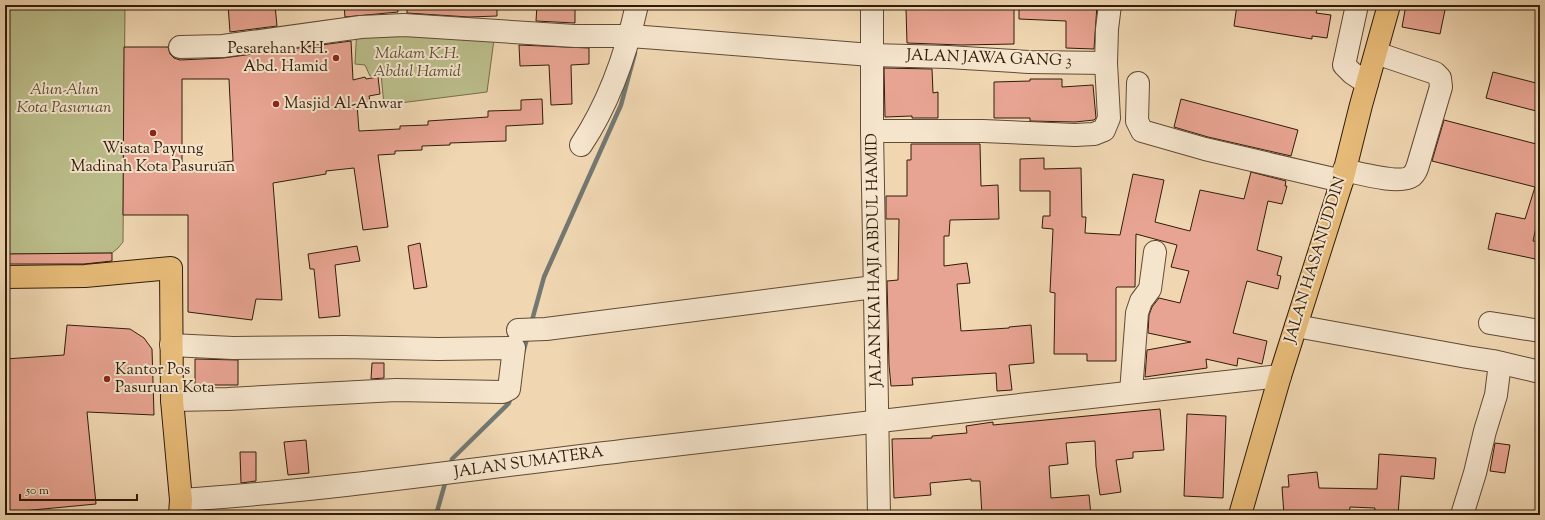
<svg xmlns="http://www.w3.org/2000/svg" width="1545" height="520" font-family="'Sorts Mill Goudy',serif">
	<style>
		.green { fill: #bbbe8b; stroke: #766d4a }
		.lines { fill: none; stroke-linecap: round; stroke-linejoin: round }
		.stream { stroke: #737872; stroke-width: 4.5 }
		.building { fill: #e8a492; stroke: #301c0a; fill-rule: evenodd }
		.minor-casing { stroke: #604b34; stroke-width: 24 }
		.major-casing { stroke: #301c0a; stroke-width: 24 }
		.minor { stroke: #f5e5cd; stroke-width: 22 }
		.major { stroke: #e8bc79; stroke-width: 22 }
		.poi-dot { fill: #8f2418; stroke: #f5e5cd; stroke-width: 1.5 }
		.labels { text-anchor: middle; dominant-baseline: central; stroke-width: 4; stroke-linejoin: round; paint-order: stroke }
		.poi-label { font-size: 16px; fill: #301c0a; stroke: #f5e5cd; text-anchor: start }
		.park-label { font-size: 16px; font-style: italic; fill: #5a4d31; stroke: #f5e5cd }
		.street-label { font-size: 16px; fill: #301c0a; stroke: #f5e5cd }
	</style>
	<rect width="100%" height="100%" fill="#f0d7b2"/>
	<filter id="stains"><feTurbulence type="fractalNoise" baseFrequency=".005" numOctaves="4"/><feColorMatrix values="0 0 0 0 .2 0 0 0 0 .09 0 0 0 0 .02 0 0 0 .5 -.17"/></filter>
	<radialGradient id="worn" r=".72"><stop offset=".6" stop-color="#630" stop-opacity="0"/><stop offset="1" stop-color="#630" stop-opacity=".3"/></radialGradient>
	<g class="green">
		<path d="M5 5H125L123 242 118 248 112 253 5 254Z"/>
		<path d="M357 27 495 32 487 92 384 105 381 74 370 76 365 65 355 64Z"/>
	</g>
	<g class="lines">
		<g class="stream">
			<path d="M531 324 544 277 621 105 635 53"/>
			<path d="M523 353 528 335"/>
			<path d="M450 467 452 459 509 403 511 396"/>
			<path d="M436 515 446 480"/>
		</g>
	</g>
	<g class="building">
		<path d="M228 5H275L277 26 230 32Z"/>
		<path d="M344 5H397L398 12 345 17Z"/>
		<path d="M407 5H497V16L469 17 407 13Z"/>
		<path d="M537 5H575V23L536 21Z"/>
		<path d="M925 5H984V8H1014V44L961 45 907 43 906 9 926 8Z"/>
		<path d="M1019 5H1097L1094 49 1066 48V21L1019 19Z"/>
		<path d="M1237 5 1318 6 1316 13 1331 15 1327 38 1312 36V39L1234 26Z"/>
		<path d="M1406 5H1446L1440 34 1402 27Z"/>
		<path d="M351 41 353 80 365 77 366 79 378 77 380 94 369 96 370 101 357 104 359 131 400 129V126L428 125V121L488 117V111L521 110V100L542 99 543 124 506 126V141L450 143V145L422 146V150L395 151V154L378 155 388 227 363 230 354 168 326 171V174L273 183 282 300 256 299 252 320 188 312V215H123L124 47H168L170 54 174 58 180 60 223 58ZM182 79H229L233 161 182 166Z"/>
		<path d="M519 45 589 48V64L571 65 572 104 551 105 549 65 520 66Z"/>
		<path d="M884 68 932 69 933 93 938 92V118H912V116L885 117Z"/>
		<path d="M1493 72 1540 84V112L1486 98Z"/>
		<path d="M1030 79H1062V87L1093 85 1096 118 1094 120 1075 122 1030 121V118H994V82L1030 81Z"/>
		<path d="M1181 99 1298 130 1291 156 1208 137 1174 127Z"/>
		<path d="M1444 120 1540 145V209L1533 241 1540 242V260L1488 249 1496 213 1525 219 1535 187 1432 161Z"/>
		<path d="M911 144H980L981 186 998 185 999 219 950 220 949 236H944V266L967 263 970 283 957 284 961 331 1009 328V327L1031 325 1034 363 1009 365 1012 390 997 391 996 373 912 378 913 385 891 386 889 365 887 281 898 280 899 219H886V196H907V160H911Z"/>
		<path d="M1044 158V169L1081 168 1082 217H1086L1085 233 1120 235 1133 174 1164 180 1155 222 1190 231 1200 190 1244 199 1251 172 1286 181 1285 186H1287L1282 204 1268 201 1257 250 1282 257 1277 275 1281 276 1278 289 1247 281 1233 333 1267 341 1262 364 1238 358 1237 366 1206 359 1207 368 1145 377 1147 350 1191 342 1148 333 1149 315 1152 307 1159 298 1180 303 1189 271 1171 267 1177 245 1136 234 1135 287H1117L1116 288V361H1087V354H1054L1055 293 1050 292 1053 229 1042 228 1043 216H1050V191H1020V159Z"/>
		<path d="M420 243 427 287 414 289 408 246Z"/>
		<path d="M357 246 360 261 335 265 340 316 319 318 314 269H310L308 254Z"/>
		<path d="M112 253V261L84 264H5V254Z"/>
		<path d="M67 325 130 329 144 338 152 349 154 415 87 412 96 504 22 511 5 515V359L64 355Z"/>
		<path d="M195 359 238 360V385H195Z"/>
		<path d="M372 363H384V378L371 379Z"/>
		<path d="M1160 409 1164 450 1133 452V458L1116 460 1121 492 1100 495 1096 466 1095 441 1066 443 1068 464 1049 466 1051 498 1089 495 1091 515H982L980 481H971V479L930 483 931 495 894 498 892 439 932 438V436L967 433 966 426 993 422V425Z"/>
		<path d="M1187 414 1226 416 1223 498 1184 496Z"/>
		<path d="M306 440 309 473 288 475 284 442Z"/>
		<path d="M1495 443 1510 445 1505 473 1490 471Z"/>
		<path d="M240 452H256V481L241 483Z"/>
		<path d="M1379 454 1436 458 1434 479 1401 476 1398 515H1374L1375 508 1350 507 1349 515H1284L1282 487H1289L1288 475 1317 472 1319 488 1377 489Z"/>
	</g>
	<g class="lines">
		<g class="minor-casing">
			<g id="minor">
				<path d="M872 5V131L879 515"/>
				<path d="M1357 5 1344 65 1352 73 1367 83"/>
				<path d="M180 47 223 46 361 27 404 25 575 36H630L657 38 871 55 948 57 1029 62 1106 63"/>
				<path d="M1138 83 1137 121 1142 131 1205 149 1342 181"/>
				<path d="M872 131H983L1075 135 1094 134 1104 130 1109 118 1106 63 1107 29 1110 5"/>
				<path d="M581 145C609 103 626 54 637 5"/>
				<path d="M1344 170C1359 173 1400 185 1412 176 1415 173 1417 169 1418 165L1441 87 1440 78 1435 73 1376 53"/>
				<path d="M1490 323 1540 331"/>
				<path d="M1296 326 1467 357 1493 361 1540 372"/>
				<path d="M518 330 546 329 874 287"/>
				<path d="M171 345 233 348 344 347 438 349 514 348 509 389 503 392 396 390 228 399 172 400"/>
				<path d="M1131 392 1137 313 1141 301 1150 289 1155 252"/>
				<path d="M181 500C334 490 486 467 639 449 853 423 1066 400 1280 376"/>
				<path d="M1462 515 1475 473 1485 431 1496 395 1500 363"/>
			</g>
		</g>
		<g class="major-casing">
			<g id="major">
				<path d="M5 277 85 276 171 268 172 400 181 500 180 515"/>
				<path d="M1240 515 1280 376 1342 181 1361 105 1389 5"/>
			</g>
		</g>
		<use href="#minor" class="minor"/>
		<use href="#major" class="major"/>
	</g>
	<g class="poi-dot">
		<circle cx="336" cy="58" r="4"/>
		<circle cx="276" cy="104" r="4"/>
		<circle cx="153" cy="133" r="4"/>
		<circle cx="107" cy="379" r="4"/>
	</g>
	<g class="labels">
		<g class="poi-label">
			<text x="328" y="49" text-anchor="end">Pesarehan KH.<tspan x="328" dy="18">Abd. Hamid</tspan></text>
			<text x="284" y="104">Masjid Al-Anwar</text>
			<text x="153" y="149" text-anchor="middle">Wisata Payung<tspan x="153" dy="18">Madinah Kota Pasuruan</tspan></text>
			<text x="115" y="370">Kantor Pos<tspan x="115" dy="18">Pasuruan Kota</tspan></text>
		</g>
		<g class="park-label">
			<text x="417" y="54">Makam K.H.<tspan x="417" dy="18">Abdul Hamid</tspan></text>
			<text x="64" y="90">Alun-Alun<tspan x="64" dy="18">Kota Pasuruan</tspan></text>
		</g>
		<g class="street-label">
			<text transform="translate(989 59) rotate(2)">JALAN JAWA GANG 3</text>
			<text transform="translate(875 260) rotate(-91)">JALAN KIAI HAJI ABDUL HAMID</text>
			<text transform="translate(1316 260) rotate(-73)">JALAN HASANUDDIN</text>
			<text transform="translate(529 463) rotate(-8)">JALAN SUMATERA</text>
		</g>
	</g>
	<rect width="1545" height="520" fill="none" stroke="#f0d7b2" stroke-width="20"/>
	<rect x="6" y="6" width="1533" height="508" fill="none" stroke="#301c0a" stroke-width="2"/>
	<rect x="10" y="10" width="1525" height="500" fill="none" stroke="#301c0a"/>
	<path d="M20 494v6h117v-6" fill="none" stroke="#301c0a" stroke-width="2"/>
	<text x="26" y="494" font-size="12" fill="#301c0a" stroke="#f5e5cd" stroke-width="3" paint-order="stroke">50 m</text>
	<rect width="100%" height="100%" filter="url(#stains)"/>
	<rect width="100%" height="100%" fill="url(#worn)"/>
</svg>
